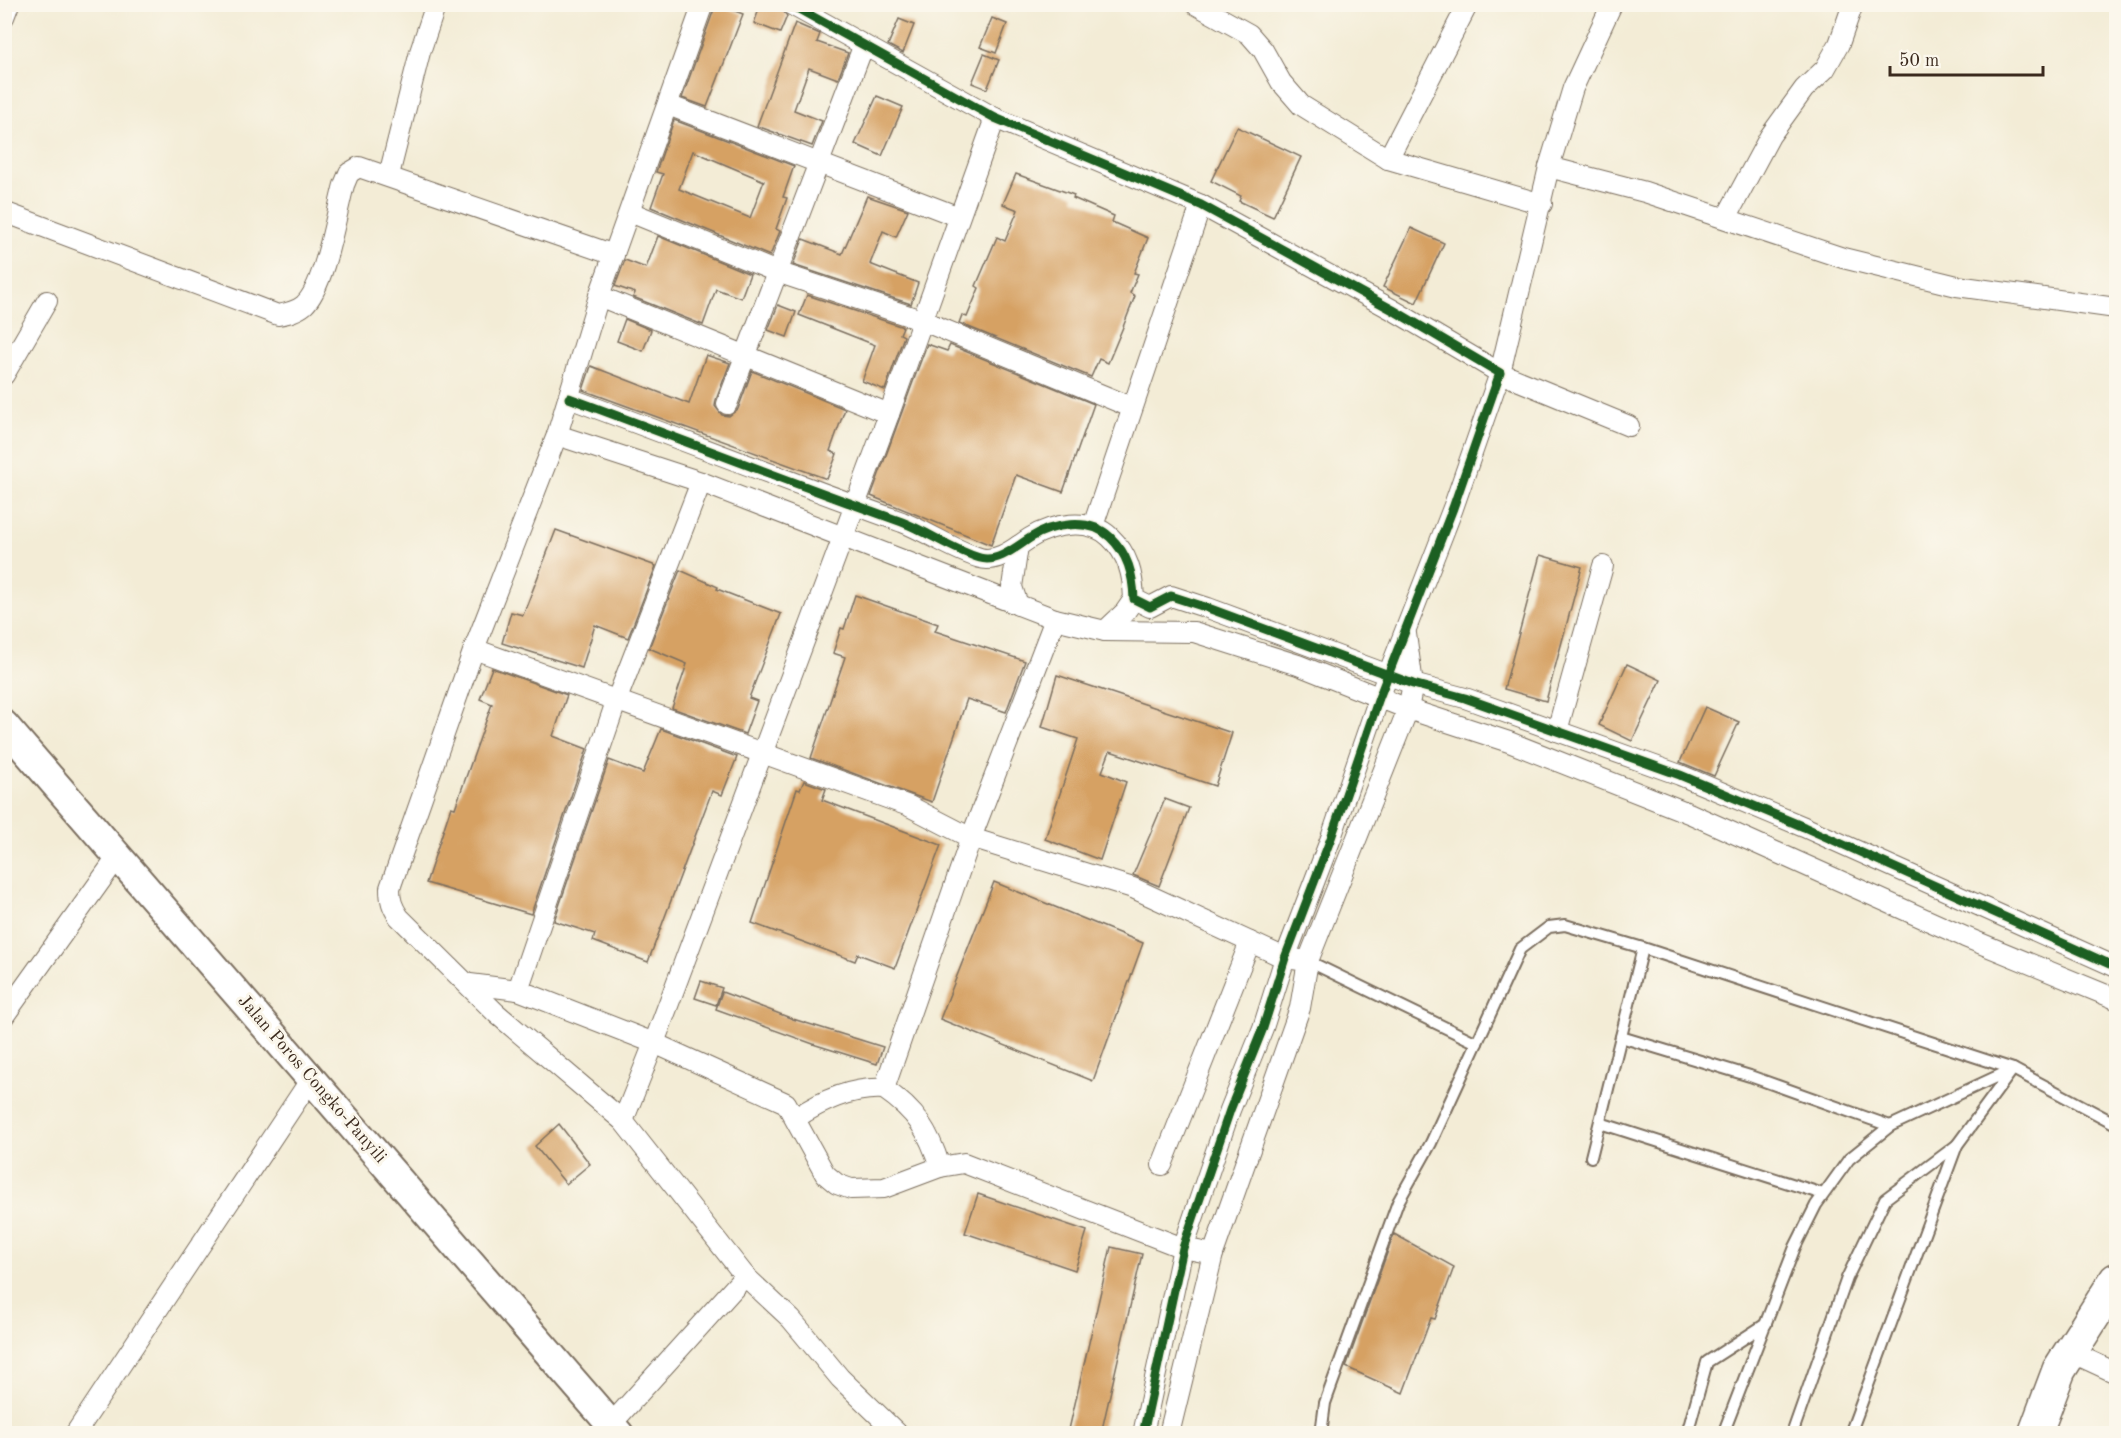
<svg xmlns="http://www.w3.org/2000/svg" width="2121" height="1438" font-family="'Old Standard TT',serif">
	<style>
		.building { fill: #d6a163; fill-rule: evenodd }
		.lines { fill: none; stroke-linecap: round; stroke-linejoin: round }
		.service-casing { stroke: #7b6e5e; stroke-width: 14 }
		.minor-casing { stroke: #7b6e5e; stroke-width: 22 }
		.secondary-casing { stroke: #7b6e5e; stroke-width: 32 }
		.trunk-casing { stroke: #7b6e5e; stroke-width: 36 }
		.service { stroke: #fff; stroke-width: 10 }
		.minor { stroke: #fff; stroke-width: 20 }
		.secondary { stroke: #fff; stroke-width: 28 }
		.trunk { stroke: #fff; stroke-width: 33 }
		.cycleway-casing { stroke: #fbf7ec; stroke-width: 13 }
		.cycleway { stroke: #1b5e20; stroke-width: 9 }
		.labels { text-anchor: middle; dominant-baseline: central; stroke-width: 6; stroke-linejoin: round; paint-order: stroke }
		.street-label { font-size: 18px; fill: #3b2a1e; stroke: #fbf7ec }
	</style>
	<rect width="100%" height="100%" fill="#fbf7ec"/>
	<filter id="ink" filterUnits="userSpaceOnUse"><feTurbulence type="fractalNoise" baseFrequency=".0167" numOctaves="2"/><feDisplacementMap in="SourceGraphic" scale="12" xChannelSelector="R" yChannelSelector="G"/><feConvolveMatrix kernelMatrix="1 2 1 2 8 2 1 2 1" color-interpolation-filters="sRGB"/></filter>
	<filter id="wash" filterUnits="userSpaceOnUse"><feTurbulence type="fractalNoise" baseFrequency=".008" numOctaves="4" result="noise"/><feDisplacementMap in="SourceGraphic" scale="24" xChannelSelector="R" yChannelSelector="G"/><feGaussianBlur stdDeviation="1.35" result="paint"/><feColorMatrix in="noise" values="0 0 0 0 0 0 0 0 0 0 0 0 0 0 0 0 0 1.4 0 .05"/><feComposite in="paint" operator="in"/></filter>
	<g filter="url(#wash)">
		<rect width="100%" height="100%" fill="#f3ecd6"/>
		<g id="blocks">
			<g class="building">
				<path d="M716 4 743 14 707 107 682 98Z"/>
				<path d="M761 4H778L787 16 780 33 754 23Z"/>
				<path d="M992 18 1007 24 996 53 980 47Z"/>
				<path d="M899 19 914 25 903 53 888 45Z"/>
				<path d="M795 23 820 34 817 42 848 53 838 79 809 68 794 110 822 121 812 146 757 126Z"/>
				<path d="M984 54 999 60 987 89 972 83Z"/>
				<path d="M877 96 903 107 882 156 855 144Z"/>
				<path d="M674 120 794 166 783 197 787 198 776 229 780 231 770 256 651 207 663 174 656 172ZM693 151 764 181 750 218 679 189Z"/>
				<path d="M1237 127 1301 157 1273 217 1239 201 1241 196 1211 181Z"/>
				<path d="M1016 174 1074 195 1073 198 1114 216 1112 222 1148 238 1134 273 1138 274 1130 293 1135 296 1123 327 1108 363 1099 359 1091 377 959 323 962 315 967 317 979 288 976 286 997 237 1005 241 1018 210 1003 204Z"/>
				<path d="M867 196 908 210 896 237 883 231 870 264 918 283 911 304 793 265 803 239 842 254Z"/>
				<path d="M1411 228 1444 243 1416 303 1383 287Z"/>
				<path d="M658 236 750 274 741 298 716 289 703 325 633 297 635 293 615 286 625 260 646 268Z"/>
				<path d="M807 295 903 327 900 334 904 336 885 390 862 381 875 345 799 315Z"/>
				<path d="M778 305 796 312 787 337 768 330Z"/>
				<path d="M625 319 651 330 643 351 617 341Z"/>
				<path d="M927 344 947 351 950 345 1094 404 1063 492 1016 475 991 545 871 496Z"/>
				<path d="M706 355 730 363 716 400 715 406 722 415 729 416 738 409 752 371 845 409 830 451 837 454 827 479 583 390 591 366 689 404Z"/>
				<path d="M556 530 656 566 628 638 595 625 582 668 502 643 511 612 523 615Z"/>
				<path d="M1540 555 1582 567 1546 701 1504 689Z"/>
				<path d="M680 570 718 587 717 589 781 614 749 698 757 701 745 734 672 708 687 664 649 648Z"/>
				<path d="M855 595 938 624 935 631 1025 661 1006 712 967 699 932 802 811 758 845 657 833 653 841 628 844 629Z"/>
				<path d="M1627 664 1661 680 1632 741 1599 725Z"/>
				<path d="M492 668 567 695 553 736 587 749 531 914 426 883 451 807 455 808 492 704 480 699Z"/>
				<path d="M1057 675 1232 733 1215 786 1110 751 1102 772 1126 782 1100 860 1045 839 1078 739 1042 727Z"/>
				<path d="M1705 707 1739 722 1714 776 1680 762Z"/>
				<path d="M661 729 737 757 722 795 712 791 648 962 593 941 595 934 554 921 609 760 643 773Z"/>
				<path d="M804 781 826 789 822 800 941 845 895 968 858 954 855 961 752 923 797 789 800 790Z"/>
				<path d="M1165 799 1189 808 1159 886 1133 875Z"/>
				<path d="M994 882 1143 943 1093 1081 940 1019Z"/>
				<path d="M701 981 722 988 716 1005 695 998Z"/>
				<path d="M722 992 793 1019 883 1047 877 1064 816 1045 716 1009Z"/>
				<path d="M559 1124 590 1164 566 1184 535 1146Z"/>
				<path d="M978 1194 1087 1231 1075 1270 965 1233Z"/>
				<path d="M1394 1234 1454 1267 1435 1319 1431 1318 1403 1393 1346 1367Z"/>
				<path d="M1111 1247 1142 1254 1101 1434H1068Z"/>
			</g>
		</g>
	</g>
	<g filter="url(#ink)">
		<use href="#blocks" fill-opacity="0" stroke="#7b6e5e" stroke-width="1.5"/>
		<g class="lines">
			<g class="service-casing">
				<g id="service">
					<path d="M1308 961 1477 1043"/>
					<path d="M1621 1037 1750 1076 1890 1126"/>
					<path d="M1600 1123 1823 1194"/>
					<path d="M1591 1157 1643 948"/>
					<path d="M1321 1434 1325 1403 1398 1202 1431 1143 1520 949 1549 927 1565 925 1643 948 2013 1069 1957 1145 1850 1434"/>
					<path d="M1687 1434 1707 1362 1766 1324"/>
					<path d="M1723 1434 1795 1247 1816 1205 1849 1159 1890 1126 2013 1069 2116 1124"/>
					<path d="M1792 1434 1847 1278 1885 1199 1957 1145"/>
				</g>
			</g>
			<g class="minor-casing">
				<g id="minor">
					<path d="M703 4 599 296 557 435 474 649 390 888C390 900 392 907 399 917L496 1013 623 1121 745 1276 791 1319 840 1378 898 1434"/>
					<path d="M790 4 995 118 1201 205 1393 310 1500 373 1453 508 1379 698 1331 838 1285 958 1263 1028 1230 1110 1183 1248 1143 1434"/>
					<path d="M1195 4 1249 34 1263 50 1281 82 1301 105 1388 159 1542 204"/>
					<path d="M1612 4 1573 88 1549 167 1500 373 1629 426"/>
					<path d="M4 17 9 4"/>
					<path d="M668 105 959 217"/>
					<path d="M1388 159 1468 4"/>
					<path d="M1549 167 1645 192 1843 258 1957 286 2116 308"/>
					<path d="M389 175 420 52 436 4"/>
					<path d="M4 212 278 315C288 313 297 311 304 305 325 286 336 214 344 185L349 173 359 167 614 255"/>
					<path d="M630 212 777 272 921 320 1131 407"/>
					<path d="M1726 218 1770 136 1804 89 1825 69 1839 44 1853 4"/>
					<path d="M599 296 889 414"/>
					<path d="M4 375 47 301"/>
					<path d="M569 398C680 439 790 482 902 522 928 532 953 550 980 558 998 563 1016 547 1030 538 1052 524 1089 517 1110 537 1128 554 1133 574 1134 599L1150 607 1171 596 1208 608 1413 684 1465 698 1680 775 1804 827 2116 967"/>
					<path d="M727 404 863 47"/>
					<path d="M557 435 701 482 1055 619 1105 631 1194 632 1298 665 1408 709 1509 742 1691 814 1965 937 2116 999"/>
					<path d="M1093 526 1201 205"/>
					<path d="M1018 605 1012 587 1018 546"/>
					<path d="M1105 631 1125 612 1134 599"/>
					<path d="M474 649 909 806 971 838 1133 888 1285 958 1308 961"/>
					<path d="M1557 731 1603 566"/>
					<path d="M470 984 518 990 654 1043 786 1103 825 1174 837 1184 851 1189 884 1188 940 1167 964 1163 1183 1248 1213 1254"/>
					<path d="M518 990 617 699 701 482"/>
					<path d="M4 1016 119 855"/>
					<path d="M884 1089 971 838 1055 619"/>
					<path d="M796 1118C823 1100 852 1087 884 1089 916 1111 929 1131 940 1167"/>
					<path d="M623 1121 654 1043 889 414 995 118"/>
					<path d="M1162 1165 1250 942"/>
					<path d="M2073 1353 2116 1373"/>
					<path d="M604 1432 745 1276"/>
					<path d="M75 1434 311 1079"/>
					<path d="M1169 1434 1213 1254 1300 1008 1308 961 1408 709 1413 684 1406 634"/>
				</g>
			</g>
			<g class="secondary-casing">
				<path id="secondary" d="M4 725 619 1434"/>
			</g>
			<g class="trunk-casing">
				<path id="trunk" d="M2035 1434 2059 1370 2116 1280"/>
			</g>
			<use href="#service" class="service"/>
			<use href="#minor" class="minor"/>
			<use href="#secondary" class="secondary"/>
			<use href="#trunk" class="trunk"/>
			<g class="cycleway-casing">
				<g id="cycleway">
					<path d="M790 4 995 118 1201 205 1393 310 1500 373 1453 508 1379 698 1331 838 1285 958 1263 1028 1230 1110 1183 1248 1143 1434"/>
					<path d="M569 398C680 439 790 482 902 522 928 532 953 550 980 558 998 563 1016 547 1030 538 1052 524 1089 517 1110 537 1128 554 1133 574 1134 599L1150 607 1171 596 1208 608 1413 684 1465 698 1680 775 1804 827 2116 967"/>
				</g>
			</g>
			<use href="#cycleway" class="cycleway"/>
		</g>
	</g>
	<g class="labels">
		<g class="street-label">
			<text transform="translate(312 1079) rotate(49)">Jalan Poros Congko-Panyili</text>
		</g>
	</g>
	<rect width="2121" height="1438" fill="none" stroke="#fbf7ec" stroke-width="24"/>
	<path d="M1890 66v9h153v-9" fill="none" stroke="#3b2a1e" stroke-width="3"/>
	<text x="1899" y="66" font-size="18" fill="#3b2a1e" stroke="#fbf7ec" stroke-width="4.5" paint-order="stroke">50 m</text>
</svg>
